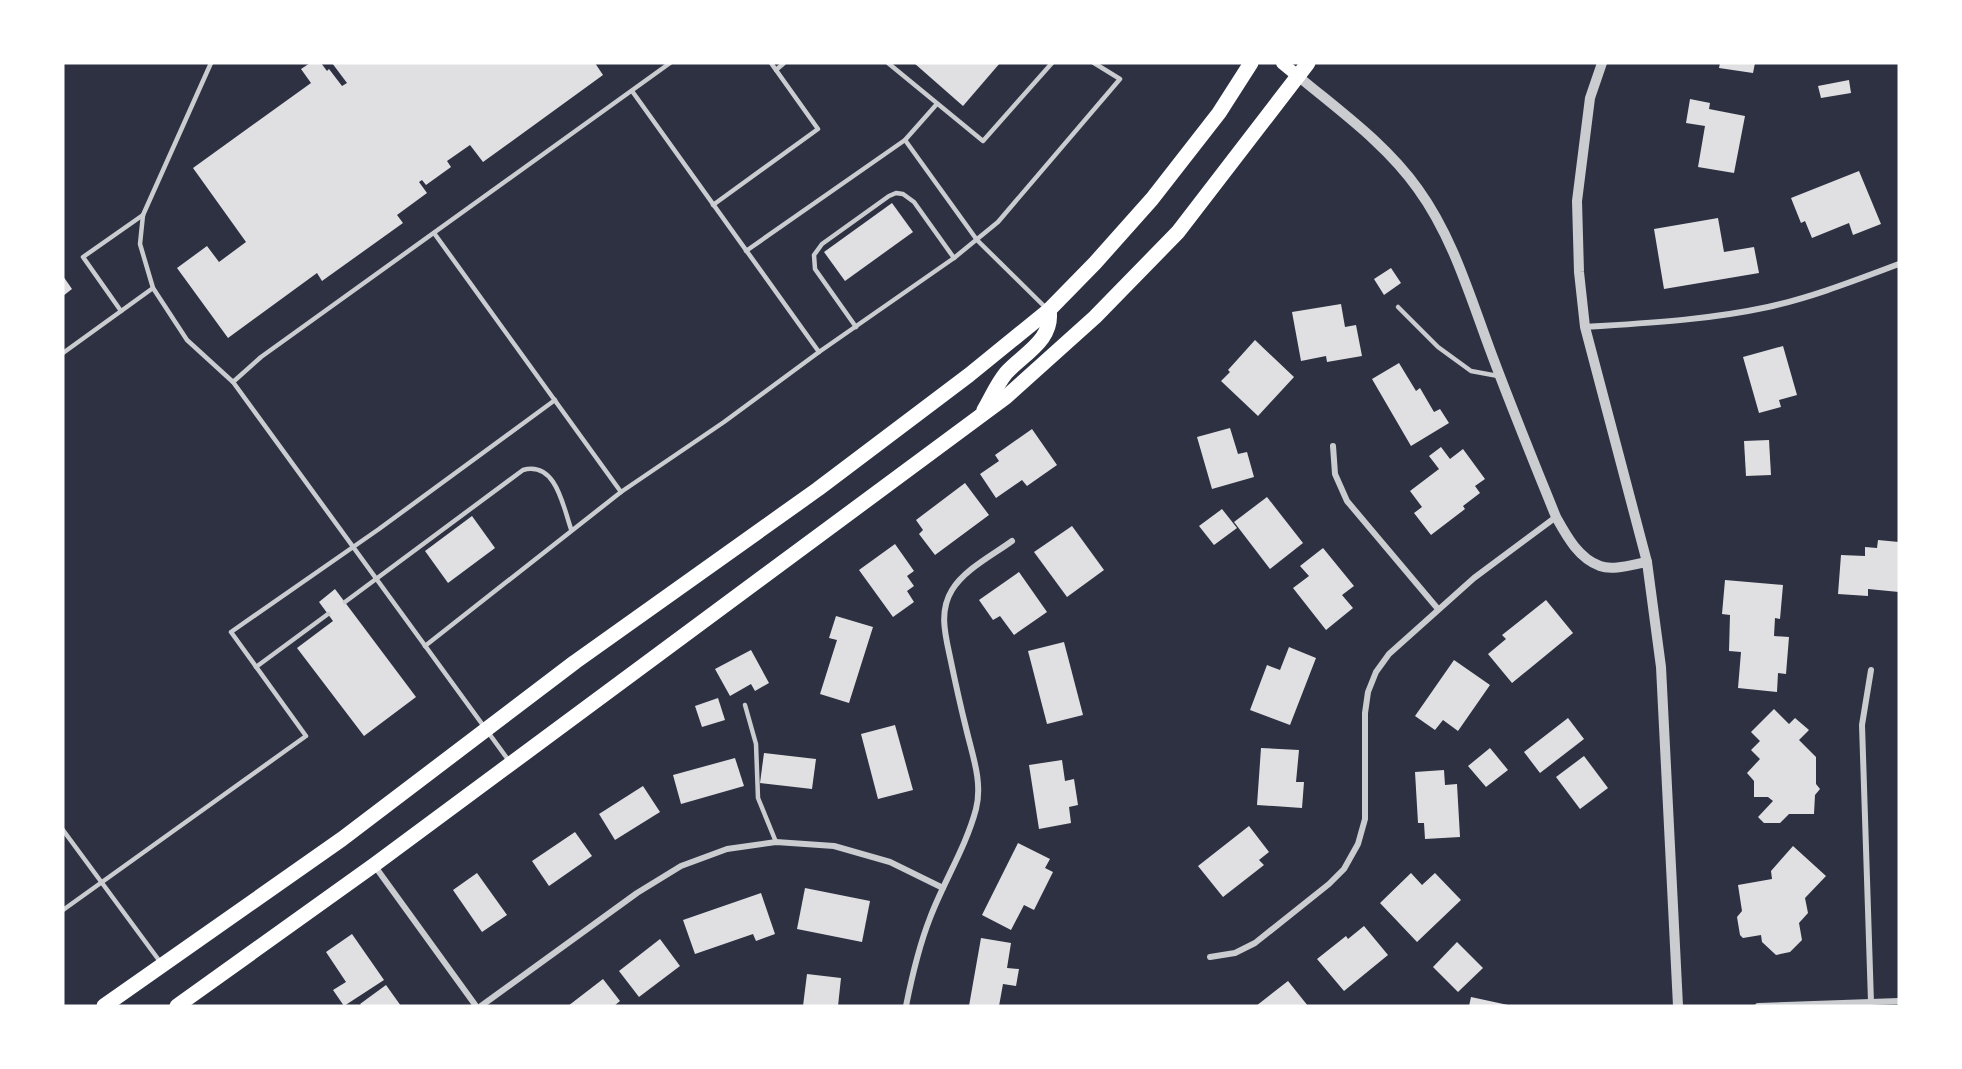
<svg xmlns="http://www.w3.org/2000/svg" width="1962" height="1069" font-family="'Alegreya Sans',sans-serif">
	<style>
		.building { fill: #e0e0e3 }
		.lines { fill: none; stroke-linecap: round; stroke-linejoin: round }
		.service { stroke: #caccd0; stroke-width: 4.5 }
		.minor { stroke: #caccd0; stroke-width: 6 }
		.tertiary { stroke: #caccd0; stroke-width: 10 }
		.secondary { stroke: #fff; stroke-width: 12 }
		.primary { stroke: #fff; stroke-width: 15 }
	</style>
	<rect width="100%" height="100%" fill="#2d3142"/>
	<g class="building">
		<path d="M310 63H321L327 71 329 69 342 86 347 83 332 63H595L603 75 483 162 470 145 447 161 451 167 426 185 422 180 419 182 427 193 397 215 403 223 322 281 317 273 228 338 177 268 207 246 219 262 246 242 193 168 311 83 301 69Z"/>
		<path d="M914 63H1000L963 106Z"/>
		<path d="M1720 63H1755L1753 73 1719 68Z"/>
		<path d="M1849 80 1851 93 1821 98 1818 86Z"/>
		<path d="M1690 99 1710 103 1709 109 1745 116 1734 173 1698 167 1705 126 1686 123Z"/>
		<path d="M1859 171 1881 224 1853 235 1849 223 1812 238 1805 221 1801 223 1791 198Z"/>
		<path d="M892 203 913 232 845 281 824 252Z"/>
		<path d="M1718 218 1724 252 1754 247 1759 273 1664 289 1654 229Z"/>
		<path d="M1391 268 1401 283 1384 295 1374 279Z"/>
		<path d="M63 276 72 289 63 296Z"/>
		<path d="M1341 304 1345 327 1356 325 1362 356 1327 362 1326 356 1301 361 1292 312Z"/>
		<path d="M1255 340 1294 377 1258 416 1221 381 1230 372 1228 370Z"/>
		<path d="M1783 346 1797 395 1779 400 1781 407 1759 413 1743 357Z"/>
		<path d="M1399 363 1416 391 1420 388 1434 412 1440 409 1449 423 1411 446 1372 379Z"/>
		<path d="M1230 428 1238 454 1247 452 1254 477 1212 489 1197 437Z"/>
		<path d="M1032 429 1057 465 1027 486 1022 480 996 498 980 474 999 461 995 455Z"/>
		<path d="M1769 440 1771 475 1746 476 1744 441Z"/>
		<path d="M1441 447 1450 459 1463 449 1485 479 1475 486 1480 493 1463 506 1465 509 1431 535 1414 513 1422 507 1410 491 1439 469 1429 456Z"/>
		<path d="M965 483 989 515 935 555 919 534 923 530 916 520Z"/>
		<path d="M1267 497 1303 543 1270 569 1234 522Z"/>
		<path d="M1222 509 1237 528 1214 545 1199 526Z"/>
		<path d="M472 516 495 548 448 583 425 551Z"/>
		<path d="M1072 526 1104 570 1067 597 1034 552Z"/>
		<path d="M1878 540 1899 542V592L1868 589V596L1838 594 1841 555 1865 556V547L1877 548Z"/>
		<path d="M895 544 914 571 907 576 914 586 907 591 914 602 893 617 859 570Z"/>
		<path d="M1323 548 1354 586 1342 595 1353 608 1326 630 1293 588 1309 576 1300 566Z"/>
		<path d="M1019 572 1047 612 1014 635 1000 616 993 620 979 600Z"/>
		<path d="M1725 580 1783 585 1780 619 1775 618 1774 636 1789 637 1786 674 1778 673 1777 692 1738 688 1741 652 1729 651 1730 615 1722 614Z"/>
		<path d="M335 589 416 697 364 736 297 648 333 621 319 602Z"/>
		<path d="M1546 600 1573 633 1512 683 1488 654 1506 639 1502 635Z"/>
		<path d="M836 616 873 627 849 703 820 694 837 640 829 638Z"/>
		<path d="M1064 642 1083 715 1047 724 1028 651Z"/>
		<path d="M1289 647 1316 658 1290 725 1250 710 1267 665 1280 670Z"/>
		<path d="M751 650 769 683 755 691 751 684 730 696 715 669Z"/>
		<path d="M1454 660 1490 685 1458 731 1443 720 1435 730 1415 716Z"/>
		<path d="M718 698 725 720 702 727 695 706Z"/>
		<path d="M1774 709 1789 724 1795 718 1809 730 1799 740 1816 757V784L1820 789 1815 795 1814 814H1789L1780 823H1764L1758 817 1773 801 1768 797H1754V781L1747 773 1760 759 1751 750 1760 741 1751 732Z"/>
		<path d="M1568 718 1584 739 1540 773 1524 752Z"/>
		<path d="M895 725 913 790 878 799 861 734Z"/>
		<path d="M1261 748 1299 750 1296 782H1304L1302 808 1257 805Z"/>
		<path d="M1490 748 1508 770 1486 787 1468 766Z"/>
		<path d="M764 753 816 759 812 789 760 783Z"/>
		<path d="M1584 756 1608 788 1580 809 1556 777Z"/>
		<path d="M735 758 744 786 681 804 673 775Z"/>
		<path d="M1062 760 1065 781 1074 779 1078 805 1069 807 1071 823 1039 829 1029 765Z"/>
		<path d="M1444 770 1445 785 1457 784 1460 837 1425 839 1424 823H1418L1415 772Z"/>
		<path d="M643 786 660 812 615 840 599 814Z"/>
		<path d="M1249 826 1269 852 1259 860 1264 865 1223 897 1198 866Z"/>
		<path d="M575 832 592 856 549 886 532 861Z"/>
		<path d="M1018 843 1050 859 1045 868 1053 872 1034 910 1024 905 1011 930 982 915Z"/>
		<path d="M1793 846 1826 876 1805 898 1808 913 1799 923 1802 940 1790 952 1776 955 1762 942 1761 935 1743 938 1740 935 1737 917 1742 911 1738 885 1772 879 1771 871Z"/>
		<path d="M477 873 507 915 482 932 453 890Z"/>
		<path d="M1411 873 1422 885 1435 873 1461 900 1417 942 1380 903Z"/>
		<path d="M805 888 870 901 862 942 797 929Z"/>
		<path d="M761 893 775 934 756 941 753 934 695 954 683 920Z"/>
		<path d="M1364 926 1388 955 1344 991 1317 959 1346 936 1348 939Z"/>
		<path d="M352 934 384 980 344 1006 333 990 346 982 326 952Z"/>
		<path d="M981 938 1011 943 1007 968 1019 969 1016 986 1003 984 999 1006H969Z"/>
		<path d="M660 939 680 966 639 997 619 971Z"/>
		<path d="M1457 942 1483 968 1458 992 1433 967Z"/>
		<path d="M807 974 841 978 838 1006H803Z"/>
		<path d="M603 979 620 1001 614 1006H568Z"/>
		<path d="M1288 981 1308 1006H1256Z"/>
		<path d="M386 985 401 1006H362L360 1004Z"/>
		<path d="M1471 997 1508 1005V1006H1469Z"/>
	</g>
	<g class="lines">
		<g class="service">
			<path d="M211 63 143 215 140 244 153 288 187 340 233 382 509 761"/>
			<path d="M888 63 983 141 1052 63"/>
			<path d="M776 70 784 63"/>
			<path d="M632 91 819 352 954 258 998 222 1120 79 1094 63"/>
			<path d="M905 140 977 240 1046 308"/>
			<path d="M713 205 818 129 771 63"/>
			<path d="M434 233 621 492"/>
			<path d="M746 251 905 140 936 105"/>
			<path d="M1398 307 1438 347 1471 371 1498 376"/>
			<path d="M121 311 83 257 143 215"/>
			<path d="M856 327 815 269 814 255 822 244 889 196 896 193 903 194 914 202 954 258"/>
			<path d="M63 353 153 288"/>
			<path d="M233 382 261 357 670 63"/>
			<path d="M345 602 523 470C556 461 563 506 571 529"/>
			<path d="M425 646 621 492 724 422 819 352"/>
			<path d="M256 667 328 614"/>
			<path d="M745 705 756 744 758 798 776 842"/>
			<path d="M63 830 161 963"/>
			<path d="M63 910 306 736 231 632 379 529 555 400"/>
		</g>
		<g class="minor">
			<path d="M1585 327C1647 323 1708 320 1768 307 1813 297 1856 280 1899 264"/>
			<path d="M1333 446 1335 474 1347 501 1438 609"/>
			<path d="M1871 670 1862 725 1871 1002"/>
			<path d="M374 865 476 1006"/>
			<path d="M1210 957 1235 953 1255 943 1329 884 1344 869 1358 844 1365 819V713L1368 692 1376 672 1389 654 1474 578 1556 517"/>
			<path d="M481 1006 637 893 681 866 727 849 776 842 834 846 890 862 943 888"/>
			<path d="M906 1006C912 976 919 946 930 918 944 881 966 847 976 809 983 782 972 754 966 728 960 704 955 681 950 657 945 634 939 611 952 590 965 569 993 555 1012 541"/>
			<path d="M1758 1006 1899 1001"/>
		</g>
		<g class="tertiary">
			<path d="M1602 63 1590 98 1577 201 1579 272 1585 327 1647 562 1661 667 1678 1006"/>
			<path d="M1299 77C1341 112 1386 144 1418 189 1452 236 1469 293 1489 347 1510 404 1533 460 1556 517 1566 535 1578 558 1600 566 1613 571 1634 564 1647 562"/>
		</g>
		<path class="secondary" d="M1282 63 1299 77"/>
		<g class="primary">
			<path d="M984 410C991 398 997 384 1006 373 1023 354 1054 340 1049 310"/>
			<path d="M104 1006 342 839 575 662 818 489 969 375 1049 310 1095 263 1152 199 1219 113 1251 63"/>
			<path d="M177 1006 374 865 1006 397 1095 317 1178 232 1308 63"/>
		</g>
	</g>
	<rect width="1962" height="1069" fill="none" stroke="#ffffff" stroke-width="129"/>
</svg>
